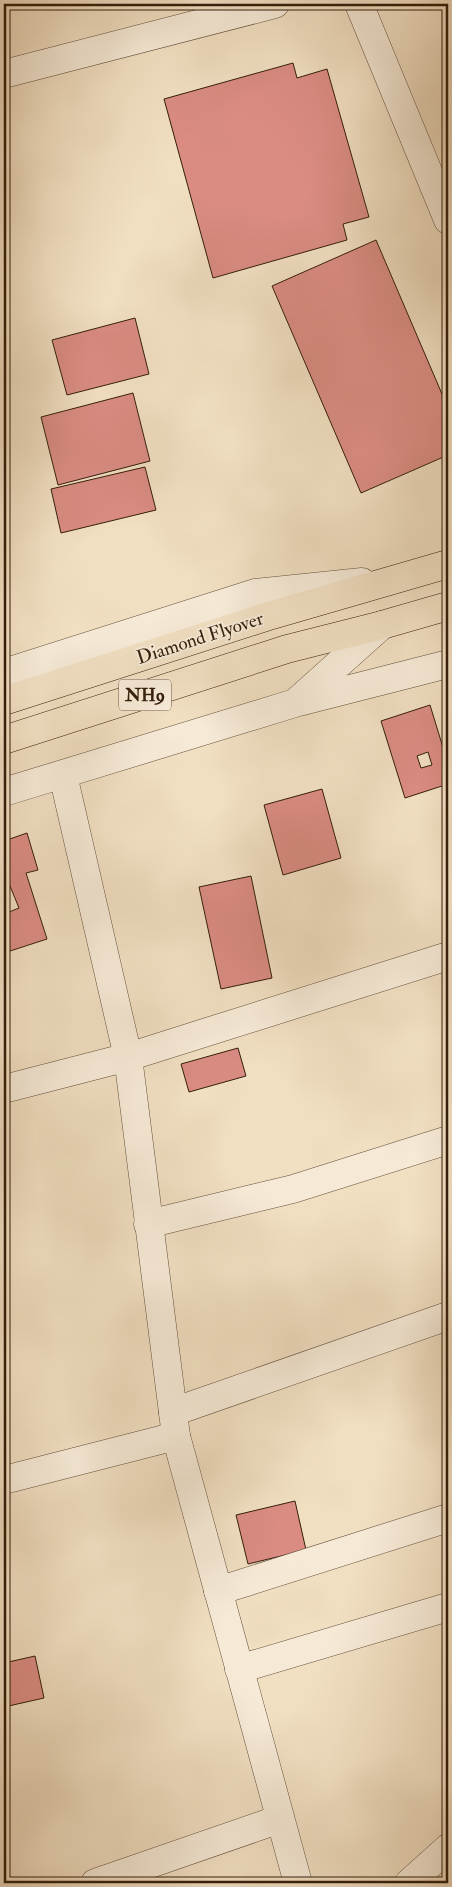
<svg xmlns="http://www.w3.org/2000/svg" width="452" height="1887" font-family="'IM FELL Double Pica',serif">
	<style>
		.building { fill: #da8c83; stroke: #341d0b; fill-rule: evenodd }
		.lines { fill: none; stroke-linecap: round; stroke-linejoin: round }
		.minor-casing { stroke: #634e39; stroke-width: 29 }
		.highway-casing { stroke: #341d0b; stroke-width: 29 }
		.minor { stroke: #f6ead7; stroke-width: 28 }
		.highway { stroke: #f1dfc2; stroke-width: 28 }
		.labels { text-anchor: middle; dominant-baseline: central; stroke-width: 4; stroke-linejoin: round; paint-order: stroke }
		.shield { fill: #f6ead7; stroke: #6e5a48; stroke-width: 1 }
		.shield-label { font-size: 18px; font-weight: bold; fill: #341d0b }
		.street-label { font-size: 19px; fill: #341d0b; stroke: #f6ead7 }
	</style>
	<rect width="100%" height="100%" fill="#f1dfc2"/>
	<filter id="stains"><feTurbulence type="fractalNoise" baseFrequency=".004" numOctaves="4"/><feColorMatrix values="0 0 0 0 .2 0 0 0 0 .09 0 0 0 0 .02 0 0 0 .5 -.17"/></filter>
	<radialGradient id="worn" r=".72"><stop offset=".6" stop-color="#630" stop-opacity="0"/><stop offset="1" stop-color="#630" stop-opacity=".3"/></radialGradient>
	<g class="building">
		<path d="M293 63 297 78 327 69 369 217 343 224 347 240 213 278 164 99Z"/>
		<path d="M376 240 448 408V455L361 493 272 286Z"/>
		<path d="M135 318 149 374 67 395 52 340Z"/>
		<path d="M133 393 150 461 58 485 41 417Z"/>
		<path d="M145 467 156 510 61 533 51 489Z"/>
		<path d="M430 705 448 764V784L405 798 381 721ZM428 752 432 765 421 768 417 756Z"/>
		<path d="M322 789 341 858 283 875 264 805Z"/>
		<path d="M27 833 38 870 26 873 47 939 4 953V914L19 908 10 886 4 889V841Z"/>
		<path d="M251 876 272 978 221 989 199 887Z"/>
		<path d="M238 1048 246 1076 189 1092 181 1064Z"/>
		<path d="M295 1501 306 1550 248 1564 236 1515Z"/>
		<path d="M35 1656 44 1698 4 1707V1663Z"/>
	</g>
	<g class="lines">
		<g class="minor-casing">
			<g id="minor">
				<path d="M359 4 448 220"/>
				<path d="M4 74 275 4"/>
				<path d="M4 673 255 593 362 582"/>
				<path d="M299 702 448 664"/>
				<path d="M63 775 128 1057 176 1436 298 1883"/>
				<path d="M4 792 295 703 382 625"/>
				<path d="M4 1089 128 1057 448 956"/>
				<path d="M148 1224 293 1189 448 1140"/>
				<path d="M173 1412 448 1316"/>
				<path d="M4 1480 176 1436"/>
				<path d="M218 1591 448 1518"/>
				<path d="M239 1669 448 1607"/>
				<path d="M95 1883 280 1819"/>
				<path d="M409 1883 448 1848"/>
			</g>
		</g>
		<g class="highway-casing">
			<g id="highway">
				<path d="M4 701 272 615 448 564"/>
				<path d="M4 740 287 649 382 625 448 606"/>
			</g>
		</g>
		<use href="#minor" class="minor"/>
		<use href="#highway" class="highway"/>
	</g>
	<g class="labels">
		<rect class="shield" x="119" y="679.5" width="52" height="31" rx="4"/>
		<g class="shield-label">
			<text x="145" y="695">NH9</text>
		</g>
		<g class="street-label">
			<text transform="translate(200 638) rotate(-18)">Diamond Flyover</text>
		</g>
	</g>
	<rect width="452" height="1887" fill="none" stroke="#f1dfc2" stroke-width="20"/>
	<rect x="5" y="5" width="442" height="1877" fill="none" stroke="#341d0b" stroke-width="2.5"/>
	<rect x="10" y="10" width="432" height="1867" fill="none" stroke="#341d0b"/>
	<rect width="100%" height="100%" filter="url(#stains)"/>
	<rect width="100%" height="100%" fill="url(#worn)"/>
</svg>
